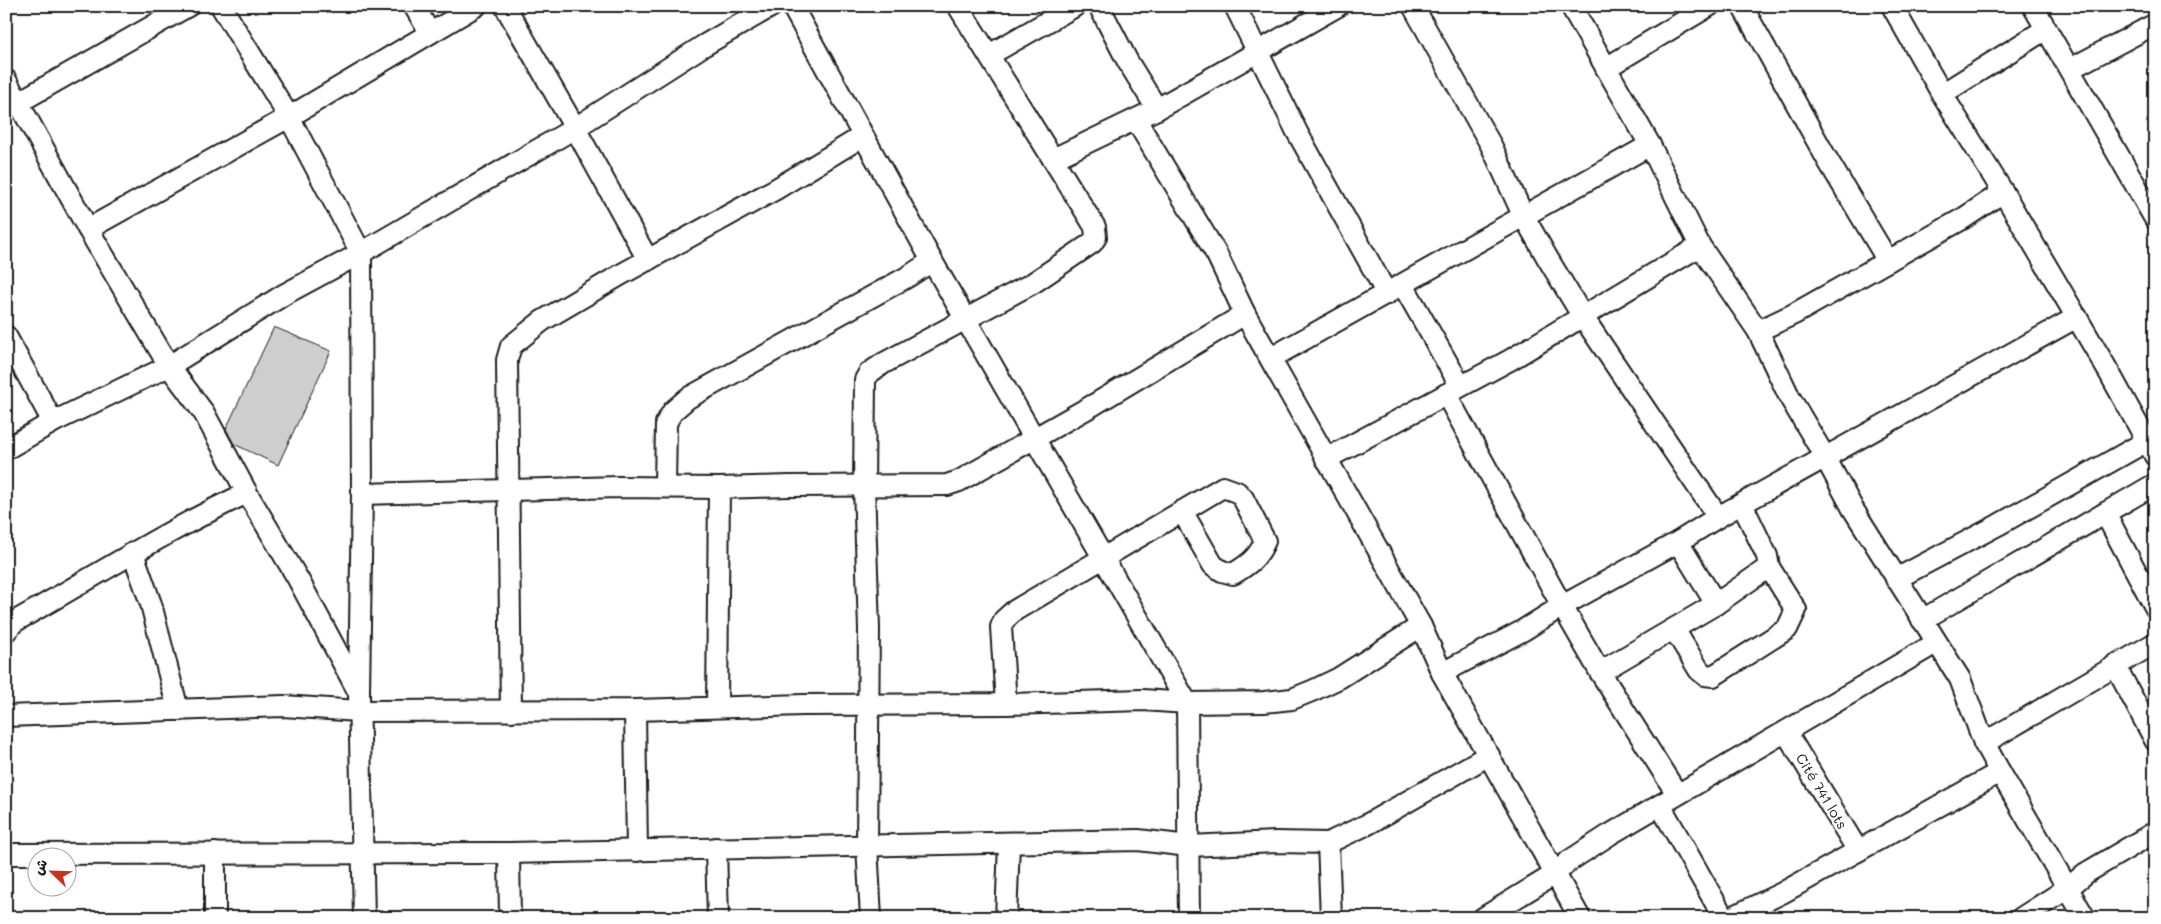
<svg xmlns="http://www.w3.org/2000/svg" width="2161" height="924" font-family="Mali,'Playpen Sans Arabic',sans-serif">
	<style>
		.building { fill: #cecece; stroke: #1c1c1c }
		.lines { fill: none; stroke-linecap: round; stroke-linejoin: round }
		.street-casing { stroke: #1c1c1c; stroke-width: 24 }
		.street { stroke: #fff; stroke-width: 20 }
		.labels { text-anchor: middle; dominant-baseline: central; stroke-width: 5; stroke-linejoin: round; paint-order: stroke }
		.street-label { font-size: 14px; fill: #1c1c1c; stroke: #fff }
	</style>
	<rect width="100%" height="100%" fill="#fff"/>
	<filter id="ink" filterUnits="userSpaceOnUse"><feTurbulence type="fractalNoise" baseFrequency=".02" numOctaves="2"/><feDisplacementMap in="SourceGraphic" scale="10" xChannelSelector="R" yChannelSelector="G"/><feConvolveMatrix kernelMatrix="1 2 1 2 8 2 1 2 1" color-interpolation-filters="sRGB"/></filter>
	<g filter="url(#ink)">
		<path class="building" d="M274 327 331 351 278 465 234 444 226 429Z"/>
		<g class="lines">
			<g class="street-casing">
				<g id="street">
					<path d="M221 6 289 117 361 253 362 494 359 693 364 918"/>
					<path d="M414 6 430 33"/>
					<path d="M505 6 575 128 648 260"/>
					<path d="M792 6 932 261 1187 703 1189 918"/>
					<path d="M1099 6 1128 62 1157 109"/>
					<path d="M1235 6 1297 132 1387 294"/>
					<path d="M1413 6 1492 147 1523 215 1548 259 1583 317 1718 517"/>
					<path d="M1571 6 1650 145 1700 246 1758 331 1790 398 1825 457 1853 509 1960 679 1984 743 2000 772 2085 918"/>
					<path d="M1742 6 1827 159 1888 261"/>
					<path d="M1892 6 1942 94 2003 192"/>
					<path d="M2033 6 2155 219"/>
					<path d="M989 55 1075 6"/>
					<path d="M1606 68 1709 6"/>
					<path d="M2070 69 2155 24"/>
					<path d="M6 80 88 229 169 366 204 413 247 493 298 579 358 691"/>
					<path d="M1942 94 2046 29"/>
					<path d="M19 102 188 6"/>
					<path d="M1136 120 1217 255 1245 314 1421 626 1442 673 1580 918"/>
					<path d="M1053 159 1157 109 1338 6"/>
					<path d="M88 229 289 117 476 6"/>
					<path d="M1403 285 1460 385"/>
					<path d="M1758 331 1794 314 1964 218 2003 192 2110 374 2155 456"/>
					<path d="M6 336 53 422"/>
					<path d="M1271 358 1650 145"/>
					<path d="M1446 394 1562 606 1600 672 1677 794"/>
					<path d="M6 449 53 422 169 366 285 294 361 253 575 128 703 46 772 6"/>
					<path d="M1326 459 1510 360 1700 246"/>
					<path d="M665 487 666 423 673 411 688 398 909 276 932 261"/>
					<path d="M362 494 619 487 719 488 789 486 947 485 959 481 1095 404 1245 314"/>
					<path d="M2105 513 2155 607"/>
					<path d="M1678 542 1716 604"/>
					<path d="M133 553 151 604 178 710"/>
					<path d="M1896 579 1998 525 2147 441"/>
					<path d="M1922 620 2155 484"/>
					<path d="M1674 629 1699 670 1705 675 1713 676 1787 629 1796 610 1769 567"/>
					<path d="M6 631 14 622C91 579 167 530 247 493"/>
					<path d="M2115 665 2155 740"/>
					<path d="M1600 672 1716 604 1769 567 1767 556 1742 504"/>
					<path d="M1442 673 1522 631 1562 606 1678 542 1718 517 2077 317"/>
					<path d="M1006 704 1001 627 1004 620 1014 611 1223 487 1237 492 1243 498 1265 541C1258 558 1248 565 1233 574L1222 571 1213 565 1182 511"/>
					<path d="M717 707 719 488"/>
					<path d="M635 710 637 851"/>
					<path d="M511 711 507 360 511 346 542 321 622 274 776 189 863 136"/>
					<path d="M6 716 283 706 359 711 635 710 803 705 1006 704 1143 700 1187 703 1264 702 1292 699 1314 690 1339 678 1421 626"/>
					<path d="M1786 732 1858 851"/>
					<path d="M1984 743 2155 643"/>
					<path d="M1660 805 1724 918"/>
					<path d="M1328 843 1331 918"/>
					<path d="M716 848 718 918"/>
					<path d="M215 853V918"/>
					<path d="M509 853 510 918"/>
					<path d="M6 854 509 853 1138 840 1189 846 1276 842 1328 843 1368 824 1489 755"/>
					<path d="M871 918 867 845 869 628 864 487 865 380 869 373 884 363 1033 283 1092 243 1096 237 1095 227 958 6"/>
					<path d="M1006 918 1009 844"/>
					<path d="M1483 918 1555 874 1569 861 1609 835 1936 643"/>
					<path d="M1730 918 1782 893 2000 772"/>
					<path d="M2021 918 2068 888 2086 873 2155 832"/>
				</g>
			</g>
			<use href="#street" class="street"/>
		</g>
	</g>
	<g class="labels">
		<g class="street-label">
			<text transform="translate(1822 791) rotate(59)">Cité 741 lots</text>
		</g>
	</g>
	<rect width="2161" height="924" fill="none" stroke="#fff" stroke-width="25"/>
	<rect x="12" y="12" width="2136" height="899" fill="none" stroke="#1c1c1c" stroke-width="2" filter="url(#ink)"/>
	<g transform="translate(52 872) rotate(293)"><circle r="24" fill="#ffffff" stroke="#a4a4a4"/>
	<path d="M0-4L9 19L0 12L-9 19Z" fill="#c8321e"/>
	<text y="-8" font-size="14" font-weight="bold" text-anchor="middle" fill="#1c1c1c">ش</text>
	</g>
</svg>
